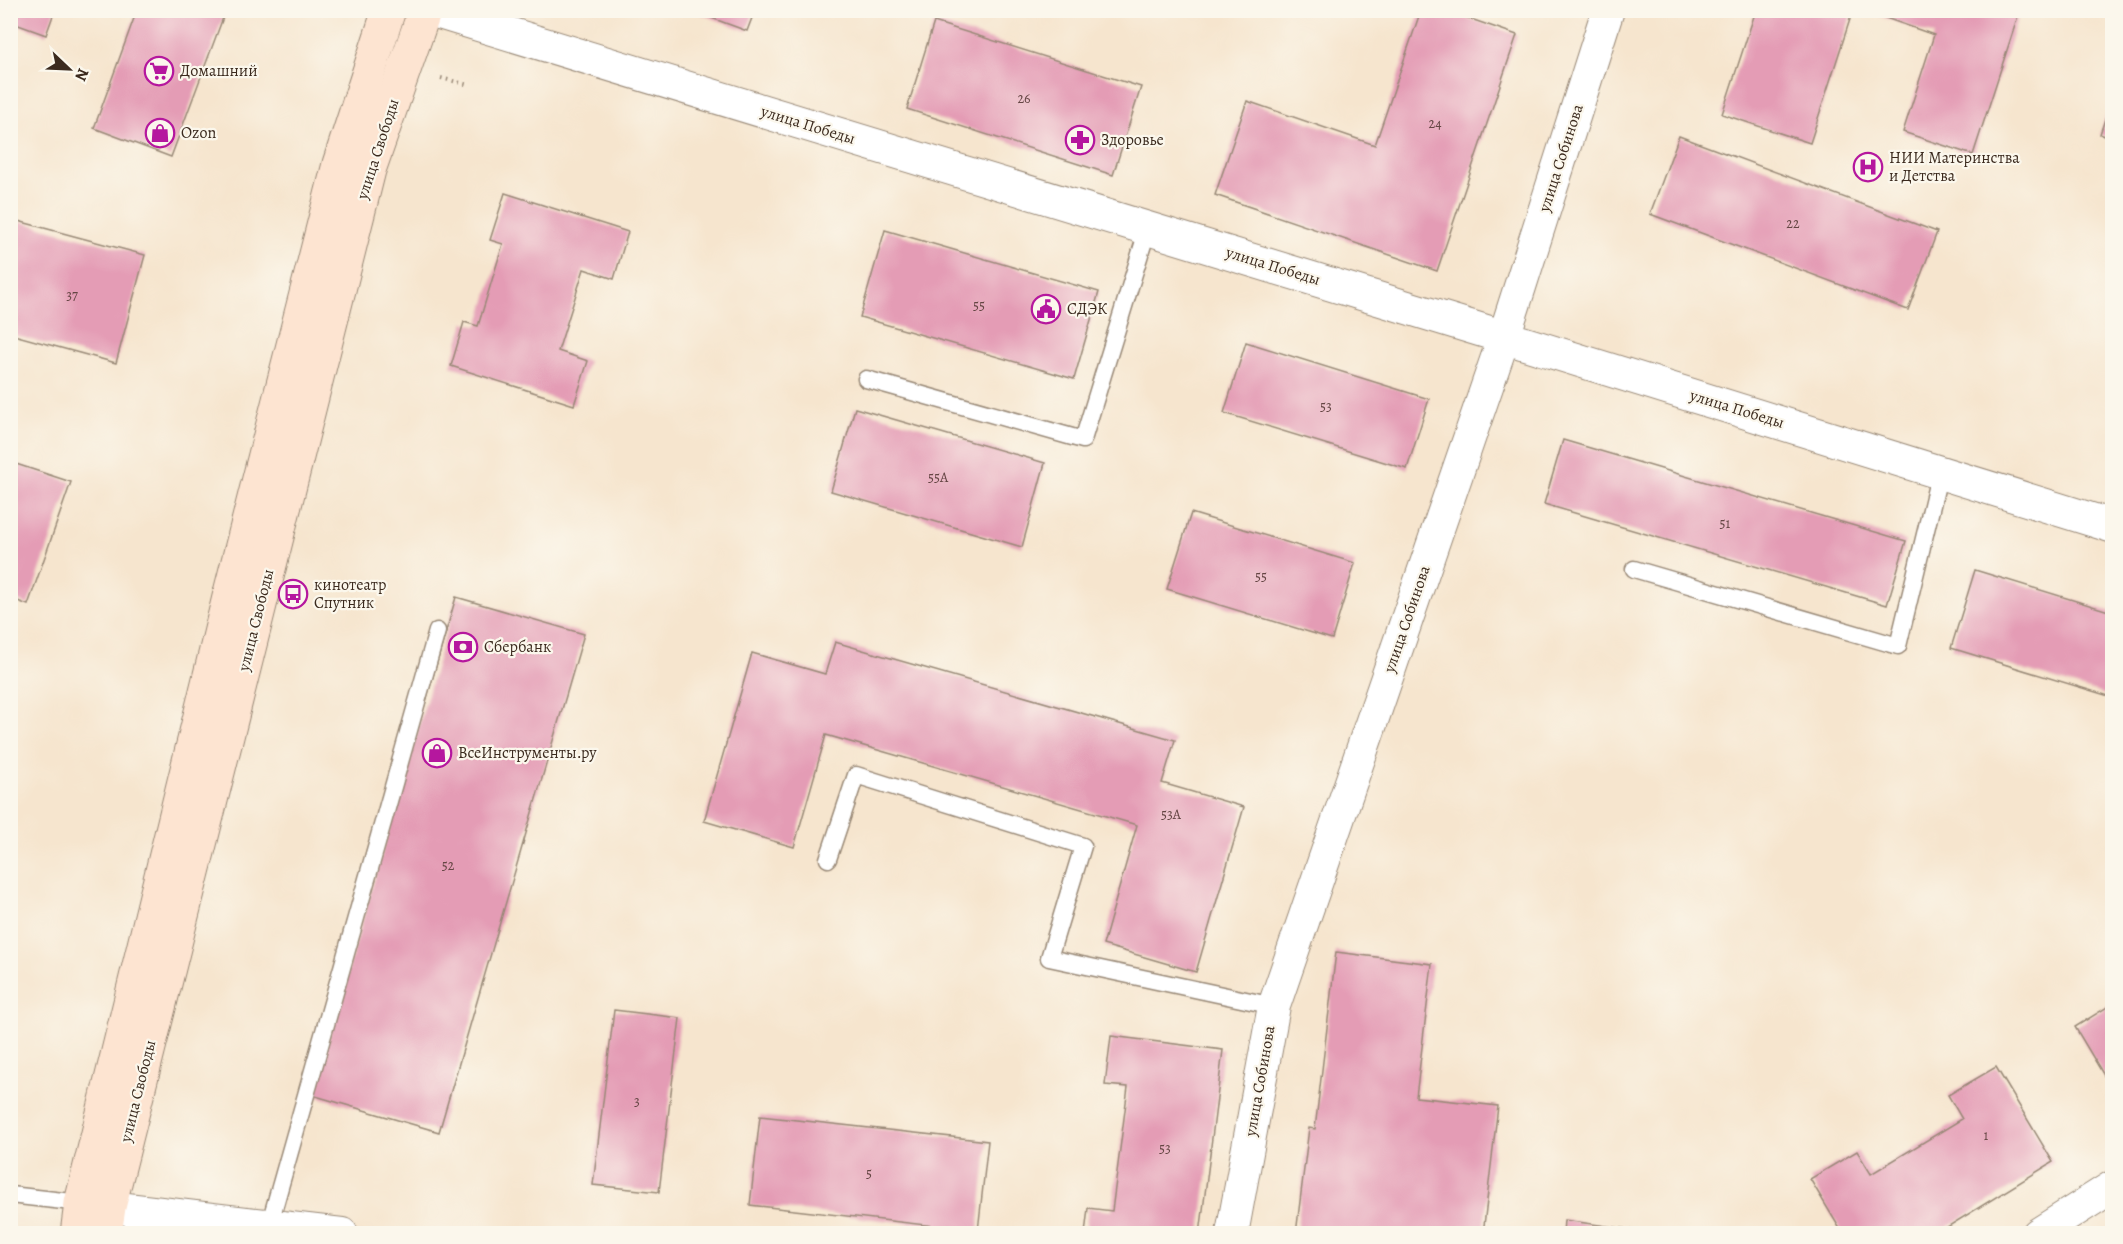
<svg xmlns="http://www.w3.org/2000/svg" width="2123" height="1244" font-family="Alegreya,serif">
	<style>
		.building { fill: #e49cb5 }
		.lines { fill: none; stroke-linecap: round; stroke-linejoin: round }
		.service-casing { stroke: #988876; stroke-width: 19 }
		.minor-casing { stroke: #988876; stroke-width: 34 }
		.tertiary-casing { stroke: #988876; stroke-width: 35 }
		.secondary-casing { stroke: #988876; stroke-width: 35 }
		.path { stroke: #988876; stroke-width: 4; stroke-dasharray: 1.5 4.5; stroke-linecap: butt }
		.service { stroke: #fff; stroke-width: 16 }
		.minor { stroke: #fff; stroke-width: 32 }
		.tertiary { stroke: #fff; stroke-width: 33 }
		.secondary { stroke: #fde4d1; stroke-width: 33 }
		.labels { text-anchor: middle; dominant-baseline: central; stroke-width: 4.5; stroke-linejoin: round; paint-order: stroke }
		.number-label { font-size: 14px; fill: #654644 }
		.poi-label { font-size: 16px; fill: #3b2a1e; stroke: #fbf7ec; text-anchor: start }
		.street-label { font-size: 16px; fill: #3b2a1e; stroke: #fbf7ec }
	</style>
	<rect width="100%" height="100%" fill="#fbf7ec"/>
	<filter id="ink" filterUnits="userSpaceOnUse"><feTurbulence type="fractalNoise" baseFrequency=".0167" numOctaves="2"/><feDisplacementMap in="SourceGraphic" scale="12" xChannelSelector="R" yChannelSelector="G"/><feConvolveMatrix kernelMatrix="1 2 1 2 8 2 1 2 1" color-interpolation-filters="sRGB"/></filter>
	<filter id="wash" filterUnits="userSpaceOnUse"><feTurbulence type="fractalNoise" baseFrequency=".008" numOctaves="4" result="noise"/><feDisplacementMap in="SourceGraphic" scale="24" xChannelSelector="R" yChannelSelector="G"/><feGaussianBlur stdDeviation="1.35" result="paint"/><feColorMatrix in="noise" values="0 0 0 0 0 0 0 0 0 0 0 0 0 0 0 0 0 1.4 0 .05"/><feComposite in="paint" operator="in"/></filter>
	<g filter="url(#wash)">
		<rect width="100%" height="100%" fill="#f6e5ce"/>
		<g id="blocks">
			<g class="building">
				<path d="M10 10H55L46 35 10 22Z"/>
				<path d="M137 10H213L224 15 171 157 94 128Z"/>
				<path d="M690 10H755L747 31Z"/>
				<path d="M1421 10H1445L1517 35 1437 271 1215 195 1247 101 1375 145Z"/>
				<path d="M1756 10H1853L1810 143 1722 114Z"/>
				<path d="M1863 10H2020L1973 155 1903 132 1934 35Z"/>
				<path d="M934 22 1141 87 1113 175 907 109Z"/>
				<path d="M2112 98V139L2100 134Z"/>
				<path d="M1679 136 1937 232 1908 310 1650 214Z"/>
				<path d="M505 193 628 232 614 279 584 269 558 351 588 361 574 405 451 366 464 322 478 326 503 244 490 240Z"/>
				<path d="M18 221 145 255 116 363 10 334V248Z"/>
				<path d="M885 230 1099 292 1074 379 860 317Z"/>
				<path d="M1246 342 1429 399 1407 469 1224 413Z"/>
				<path d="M855 408 1045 463 1022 547 831 491Z"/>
				<path d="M1563 440 1906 541 1887 605 1544 504Z"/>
				<path d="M10 462 71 482 28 605 10 598Z"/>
				<path d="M1191 513 1355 563 1332 639 1167 589Z"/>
				<path d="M1975 570 2112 612V697L1951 648Z"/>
				<path d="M456 597 584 634 439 1132 312 1095Z"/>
				<path d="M835 642 1175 740 1162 783 1244 807 1196 972 1103 945 1137 825 826 735 794 847 704 821 752 653 825 674Z"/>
				<path d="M1336 952 1432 964 1416 1097 1498 1106 1483 1234H1296L1309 1128 1315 1129Z"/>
				<path d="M2112 1004V1089L2075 1027Z"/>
				<path d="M614 1010 680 1018 659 1192 593 1185Z"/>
				<path d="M1111 1036 1223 1050 1200 1234H1085L1088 1208 1112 1211 1128 1087 1105 1085Z"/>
				<path d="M1996 1067 2053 1162 1936 1234H1843L1810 1179 1857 1151 1871 1174 1962 1119 1948 1095Z"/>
				<path d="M760 1116 988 1141 978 1231 750 1205Z"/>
				<path d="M1564 1220 1648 1232V1234H1563Z"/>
			</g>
		</g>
	</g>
	<g filter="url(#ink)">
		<use href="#blocks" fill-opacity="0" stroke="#988876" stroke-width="1.5"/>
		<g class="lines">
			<g class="service-casing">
				<g id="service">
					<path d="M866 379 1083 440 1148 228"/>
					<path d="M1634 569 1898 646 1940 472"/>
					<path d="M828 859 856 775 1083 846 1049 958 1274 1006"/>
					<path d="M10 1195 81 1203"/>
					<path d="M269 1226 437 631"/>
				</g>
			</g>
			<g class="minor-casing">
				<g id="minor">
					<path d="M84 1204 342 1234"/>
					<path d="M1232 1234 1274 1006 1504 337 1608 10"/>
					<path d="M2038 1234 2112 1187"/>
				</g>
			</g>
			<g class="tertiary-casing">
				<path id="tertiary" d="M431 10 1504 337 2112 526"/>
			</g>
			<g class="secondary-casing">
				<g id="secondary">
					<path d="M77 1234 81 1203 231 589 339 164 389 10"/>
					<path d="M105 1234 109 1207 369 170 425 10"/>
				</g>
			</g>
			<path class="path" d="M441 78 469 85"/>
			<use href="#service" class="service"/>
			<use href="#minor" class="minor"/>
			<use href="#tertiary" class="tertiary"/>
			<use href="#secondary" class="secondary"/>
		</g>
	</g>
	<defs>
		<g id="supermarket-ring" transform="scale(1.5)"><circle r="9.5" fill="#fbf7ec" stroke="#b5179e" stroke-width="1.5"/><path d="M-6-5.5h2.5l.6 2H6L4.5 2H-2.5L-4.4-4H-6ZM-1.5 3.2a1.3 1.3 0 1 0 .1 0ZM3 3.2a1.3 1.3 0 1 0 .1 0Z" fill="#b5179e"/></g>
		<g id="shop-ring" transform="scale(1.5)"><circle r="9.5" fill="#fbf7ec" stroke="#b5179e" stroke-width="1.5"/><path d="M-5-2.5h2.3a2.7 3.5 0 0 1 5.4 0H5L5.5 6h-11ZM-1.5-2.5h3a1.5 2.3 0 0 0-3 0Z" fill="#b5179e"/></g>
		<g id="pharmacy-ring" transform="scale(1.5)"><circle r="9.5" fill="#fbf7ec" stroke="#b5179e" stroke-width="1.5"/><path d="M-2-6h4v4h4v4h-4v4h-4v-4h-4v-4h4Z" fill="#b5179e"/></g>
		<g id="hospital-ring" transform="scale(1.5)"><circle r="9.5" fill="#fbf7ec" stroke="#b5179e" stroke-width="1.5"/><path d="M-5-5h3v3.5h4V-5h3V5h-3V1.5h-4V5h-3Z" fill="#b5179e"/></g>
		<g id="civic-ring" transform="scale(1.5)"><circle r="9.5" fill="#fbf7ec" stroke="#b5179e" stroke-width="1.5"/><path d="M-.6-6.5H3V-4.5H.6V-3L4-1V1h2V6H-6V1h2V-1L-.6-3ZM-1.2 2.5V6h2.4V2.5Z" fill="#b5179e"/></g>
		<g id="bus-ring" transform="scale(1.5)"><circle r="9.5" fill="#fbf7ec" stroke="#b5179e" stroke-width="1.5"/><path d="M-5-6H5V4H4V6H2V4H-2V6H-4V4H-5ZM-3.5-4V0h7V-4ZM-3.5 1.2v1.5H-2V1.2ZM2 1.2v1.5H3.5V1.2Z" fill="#b5179e"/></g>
		<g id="bank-ring" transform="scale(1.5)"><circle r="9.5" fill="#fbf7ec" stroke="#b5179e" stroke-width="1.5"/><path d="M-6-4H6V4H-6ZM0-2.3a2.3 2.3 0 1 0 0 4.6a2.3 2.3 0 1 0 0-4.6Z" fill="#b5179e"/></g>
	</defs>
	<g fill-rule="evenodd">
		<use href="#supermarket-ring" x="159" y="71"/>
		<use href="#shop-ring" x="160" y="133"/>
		<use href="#pharmacy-ring" x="1080" y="140"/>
		<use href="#hospital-ring" x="1868" y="167"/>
		<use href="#civic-ring" x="1046" y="309"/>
		<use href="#bus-ring" x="293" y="594"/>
		<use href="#bank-ring" x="463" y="647"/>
		<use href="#shop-ring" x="437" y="753"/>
	</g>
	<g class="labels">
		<g class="number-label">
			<text x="1024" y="98">26</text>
			<text x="1435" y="123">24</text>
			<text x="1793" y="223">22</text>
			<text x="72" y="295">37</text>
			<text x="979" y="305">55</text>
			<text x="1326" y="406">53</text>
			<text x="938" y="477">55А</text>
			<text x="1725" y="523">51</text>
			<text x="1261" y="576">55</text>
			<text x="1171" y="814">53А</text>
			<text x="448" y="865">52</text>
			<text x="637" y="1101">3</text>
			<text x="1986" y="1135">1</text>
			<text x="1165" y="1148">53</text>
			<text x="869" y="1173">5</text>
		</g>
		<g class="poi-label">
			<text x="180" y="71">Домашний</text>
			<text x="181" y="133">Ozon</text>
			<text x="1101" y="140">Здоровье</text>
			<text x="1889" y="158">НИИ Материнства<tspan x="1889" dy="18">и Детства</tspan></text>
			<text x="1067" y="309">СДЭК</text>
			<text x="314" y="585">кинотеатр<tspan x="314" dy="18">Спутник</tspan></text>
			<text x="484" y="647">Сбербанк</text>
			<text x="458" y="753">ВсеИнструменты.ру</text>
		</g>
		<g class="street-label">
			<text transform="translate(808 125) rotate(17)">улица Победы</text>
			<text transform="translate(378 149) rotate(-72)">улица Свободы</text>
			<text transform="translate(1561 158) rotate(-72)">улица Собинова</text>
			<text transform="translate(1273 266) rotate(17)">улица Победы</text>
			<text transform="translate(1737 409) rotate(17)">улица Победы</text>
			<text transform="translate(1407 619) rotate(-71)">улица Собинова</text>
			<text transform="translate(256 620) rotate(-76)">улица Свободы</text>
			<text transform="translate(1260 1081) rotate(-80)">улица Собинова</text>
			<text transform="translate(138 1091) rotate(-76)">улица Свободы</text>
		</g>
	</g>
	<rect width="2123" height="1244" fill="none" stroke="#fbf7ec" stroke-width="36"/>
	<g transform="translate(69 69) rotate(113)" stroke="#fbf7ec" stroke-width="4.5" paint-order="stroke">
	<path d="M0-4.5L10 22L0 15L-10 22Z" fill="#3b2a1e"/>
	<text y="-9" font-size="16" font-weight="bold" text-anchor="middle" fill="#3b2a1e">N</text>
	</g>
</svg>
